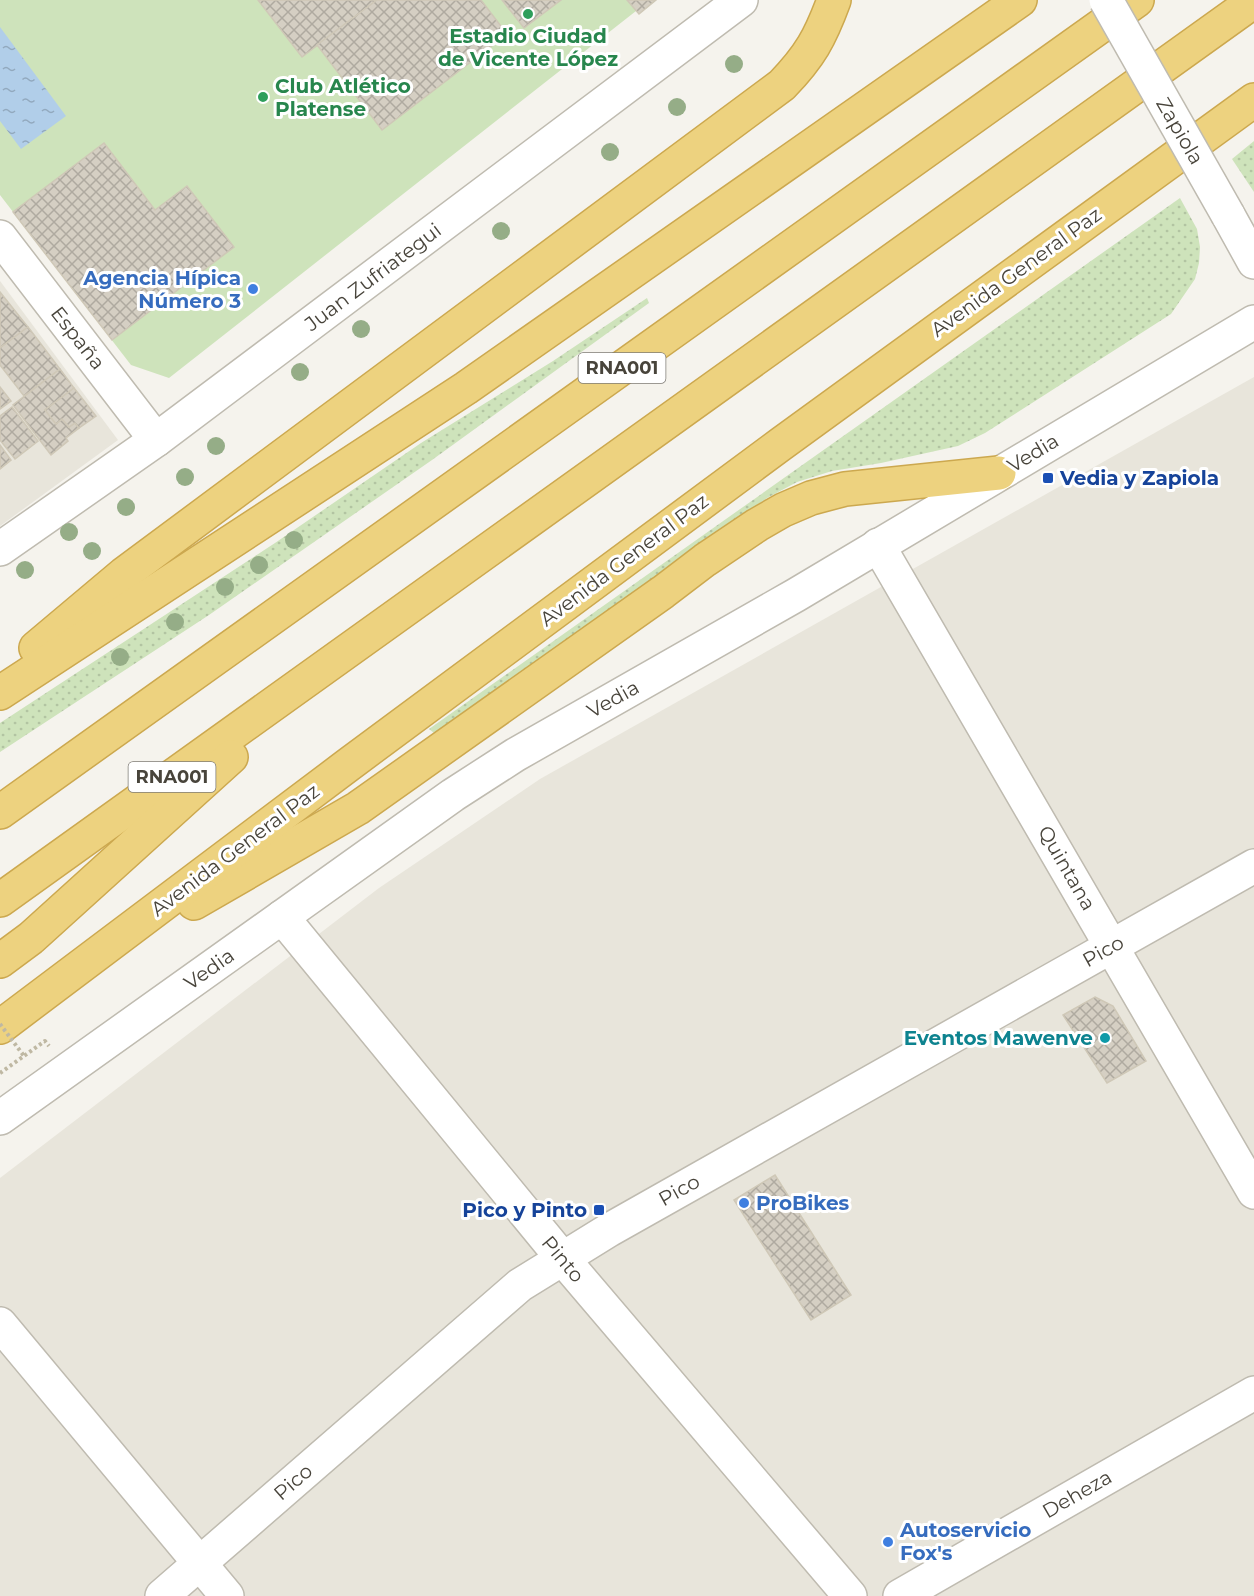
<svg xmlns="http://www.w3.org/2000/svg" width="1254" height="1596" font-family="Montserrat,sans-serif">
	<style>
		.residential { fill: #e8e5db }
		.grass { fill: url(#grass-dots) }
		.pitch { fill: #cee3bb }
		.water { fill: url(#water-ripples) }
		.building { fill: url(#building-cross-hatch); stroke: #cfc8b7; stroke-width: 1.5 }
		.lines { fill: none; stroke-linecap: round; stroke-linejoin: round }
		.minor-casing { stroke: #bfbbb0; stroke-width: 36 }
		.highway-casing { stroke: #cca84f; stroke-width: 36 }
		.path { stroke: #bfb8a3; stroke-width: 4; stroke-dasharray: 3 3; stroke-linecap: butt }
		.minor { stroke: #fff; stroke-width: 33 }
		.highway { stroke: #edd27f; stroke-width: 33 }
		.minor-bridge-casing { stroke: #bfbbb0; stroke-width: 36; stroke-linecap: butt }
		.path-bridge { stroke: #bfb8a3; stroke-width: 4; stroke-dasharray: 3 3; stroke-linecap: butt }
		.minor-bridge { stroke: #fff; stroke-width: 33 }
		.tree { fill: #95ad87 }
		.leisure-dot { fill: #2e9e5b; stroke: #fff; stroke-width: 2 }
		.shop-dot { fill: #3f7fe0; stroke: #fff; stroke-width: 2 }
		.transit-dot { fill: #1a4fb4; stroke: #fff; stroke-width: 2 }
		.culture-dot { fill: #0f9aa8; stroke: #fff; stroke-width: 2 }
		.labels { text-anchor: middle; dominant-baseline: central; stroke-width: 6; stroke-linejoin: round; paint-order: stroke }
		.shield { fill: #fff; stroke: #7f7c76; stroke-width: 1.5 }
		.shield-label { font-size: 18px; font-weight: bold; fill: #48443b }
		.leisure-label { font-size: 20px; font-weight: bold; fill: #27864d; stroke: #fff }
		.street-label { font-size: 20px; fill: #48443b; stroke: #fff }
		.shop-label { font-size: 20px; font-weight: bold; fill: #366cbe; stroke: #fff; text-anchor: start }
		.transit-label { font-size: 20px; font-weight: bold; fill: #164399; stroke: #fff; text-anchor: start }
		.culture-label { font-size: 20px; font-weight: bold; fill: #0d838f; stroke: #fff; text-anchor: end }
	</style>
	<defs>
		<pattern id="grass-dots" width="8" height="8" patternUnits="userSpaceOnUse" patternTransform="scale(1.5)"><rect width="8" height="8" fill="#cee3bb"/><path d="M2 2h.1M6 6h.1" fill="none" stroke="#b2c4a2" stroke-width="1.8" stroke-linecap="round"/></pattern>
		<pattern id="water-ripples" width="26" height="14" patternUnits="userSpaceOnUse" patternTransform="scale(1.5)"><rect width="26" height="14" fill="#b1cee9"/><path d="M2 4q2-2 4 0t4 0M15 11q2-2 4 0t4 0" fill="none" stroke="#92a9be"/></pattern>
		<pattern id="building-cross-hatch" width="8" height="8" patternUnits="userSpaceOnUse" patternTransform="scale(1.5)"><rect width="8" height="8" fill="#d5cfc3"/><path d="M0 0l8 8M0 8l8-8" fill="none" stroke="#afaaa0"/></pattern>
	</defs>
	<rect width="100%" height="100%" fill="#f5f3ed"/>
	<g class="residential">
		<path d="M0 281 118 440 0 526Z"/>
		<path d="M1254 377V1596H0V1178L379 888 540 779Z"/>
	</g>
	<g class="grass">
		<path d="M1254 141V192L1232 159Z"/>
		<path d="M1180 198 1197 229 1200 247 1199 263 1195 279 1171 314 985 433 958 446 881 463 832 471 797 482 767 498 434 733 429 729Z"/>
		<path d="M647 298 649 303 432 460 209 615 0 752V723L275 543 421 443 553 361Z"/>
	</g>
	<path class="pitch" d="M0 0H656L639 14 636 11 169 378 131 365 0 195Z"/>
	<path class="water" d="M0 27 66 116 21 149 0 121Z"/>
	<g class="building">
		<path d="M258 0H377L302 57Z"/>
		<path d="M377 0H481L507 34 382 130 317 45Z"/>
		<path d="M502 0H561L524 28Z"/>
		<path d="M627 0H656L639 14Z"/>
		<path d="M104 143 155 210 187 186 234 247 112 340 13 212Z"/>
		<path d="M0 292 28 327 0 348Z"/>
		<path d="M28 327 60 369 24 396 0 365V348Z"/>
		<path d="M60 369 74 388 45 410 56 424 62 419 69 427 75 423 79 428 66 438 68 441 51 455 13 405Z"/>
		<path d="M0 387 11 401 0 409Z"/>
		<path d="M74 388 96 416 79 428 75 423 69 427 62 419 56 424 45 410Z"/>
		<path d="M12 407 38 441 15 459 0 440V416Z"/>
		<path d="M0 445 11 460 0 469Z"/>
		<path d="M1095 997 1113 1006 1146 1061 1107 1083 1063 1015Z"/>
		<path d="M775 1175 851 1295 811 1320 734 1200Z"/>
	</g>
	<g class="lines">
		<g class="minor-casing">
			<g id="minor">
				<path d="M1228 215 1254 262"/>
				<path d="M0 237 156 440"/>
				<path d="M878 545 1254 1192"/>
				<path d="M0 549 156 440 741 0"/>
				<path d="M282 917 563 1259 850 1596"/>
				<path d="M0 1118 453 795 515 755 796 595 1254 322"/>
				<path d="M0 1324 227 1596"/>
				<path d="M162 1596 520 1285 609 1230 1254 866"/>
				<path d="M900 1596 1254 1393"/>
			</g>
		</g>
		<g class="highway-casing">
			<g id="highway">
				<path d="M36 648 124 574 782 85C810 56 820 38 834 0"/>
				<path d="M0 693 466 388 1020 0"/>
				<path d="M0 812 1137 0"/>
				<path d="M0 900 1254 1"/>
				<path d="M194 903 358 808 663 592 705 560 757 525 783 510 811 498 845 489 999 473"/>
				<path d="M0 961 31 938 231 757"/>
				<path d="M0 1027 348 765 781 444 1254 100"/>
			</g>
		</g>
		<path class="path" d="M0 1073 45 1041 49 1046"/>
		<use href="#minor" class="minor"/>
		<use href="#highway" class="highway"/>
		<g class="minor-bridge-casing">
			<path id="minor-bridge" d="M1106 0 1228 215"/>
		</g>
		<path class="path-bridge" d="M0 1024 24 1056"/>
		<use href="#minor-bridge" class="minor-bridge"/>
	</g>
	<g class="tree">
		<circle cx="734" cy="64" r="9"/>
		<circle cx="677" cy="107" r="9"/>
		<circle cx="610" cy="152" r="9"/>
		<circle cx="501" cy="231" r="9"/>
		<circle cx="361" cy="329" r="9"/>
		<circle cx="300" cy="372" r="9"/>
		<circle cx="216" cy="446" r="9"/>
		<circle cx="185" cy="477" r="9"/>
		<circle cx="126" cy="507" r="9"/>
		<circle cx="69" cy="532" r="9"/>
		<circle cx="294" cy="540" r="9"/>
		<circle cx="92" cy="551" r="9"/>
		<circle cx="259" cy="565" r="9"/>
		<circle cx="25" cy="570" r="9"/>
		<circle cx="225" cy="587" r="9"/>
		<circle cx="175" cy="622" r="9"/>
		<circle cx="120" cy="657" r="9"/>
	</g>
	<g class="leisure-dot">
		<circle cx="528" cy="14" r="6"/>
		<circle cx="263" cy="97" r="6"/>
	</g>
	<g class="shop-dot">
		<circle cx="253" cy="289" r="6"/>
		<circle cx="744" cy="1203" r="6"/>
		<circle cx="888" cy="1542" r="6"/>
	</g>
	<g class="transit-dot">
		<rect x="1042" y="472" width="12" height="12" rx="3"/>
		<rect x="593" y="1204" width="12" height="12" rx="3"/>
	</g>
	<circle class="culture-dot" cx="1105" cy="1038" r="6"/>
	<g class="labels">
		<g class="shield">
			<rect x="578.5" y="353" width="87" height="30" rx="4.5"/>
			<rect x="128.5" y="762" width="87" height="30" rx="4.5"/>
		</g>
		<g class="shield-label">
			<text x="622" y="368">RNA001</text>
			<text x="172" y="777">RNA001</text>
		</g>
		<g class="leisure-label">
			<text x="528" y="36">Estadio Ciudad<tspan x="528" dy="23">de Vicente López</tspan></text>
			<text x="275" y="86" text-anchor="start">Club Atlético<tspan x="275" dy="23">Platense</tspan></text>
		</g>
		<g class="street-label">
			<text transform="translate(1180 131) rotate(60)">Zapiola</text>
			<text transform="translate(1016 272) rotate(-36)">Avenida General Paz</text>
			<text transform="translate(373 277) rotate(-37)">Juan Zufriategui</text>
			<text transform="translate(78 338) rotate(52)">España</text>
			<text transform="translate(1033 453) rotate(-31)">Vedia</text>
			<text transform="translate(624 560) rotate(-37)">Avenida General Paz</text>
			<text transform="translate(613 699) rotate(-29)">Vedia</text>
			<text transform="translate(235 850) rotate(-37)">Avenida General Paz</text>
			<text transform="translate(1067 868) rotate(60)">Quintana</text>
			<text transform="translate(1103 951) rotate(-29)">Pico</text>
			<text transform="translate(209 969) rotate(-35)">Vedia</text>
			<text transform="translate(679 1190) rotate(-29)">Pico</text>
			<text transform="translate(563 1259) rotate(50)">Pinto</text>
			<text transform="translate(293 1482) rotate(-41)">Pico</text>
			<text transform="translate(1077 1494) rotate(-30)">Deheza</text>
		</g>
		<g class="shop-label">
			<text x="241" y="278" text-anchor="end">Agencia Hípica<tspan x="241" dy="23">Número 3</tspan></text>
			<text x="756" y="1203">ProBikes</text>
			<text x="900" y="1530">Autoservicio<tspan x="900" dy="23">Fox's</tspan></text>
		</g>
		<g class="transit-label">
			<text x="1060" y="478">Vedia y Zapiola</text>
			<text x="587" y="1210" text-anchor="end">Pico y Pinto</text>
		</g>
		<g class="culture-label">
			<text x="1093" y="1038">Eventos Mawenve</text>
		</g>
	</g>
</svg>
